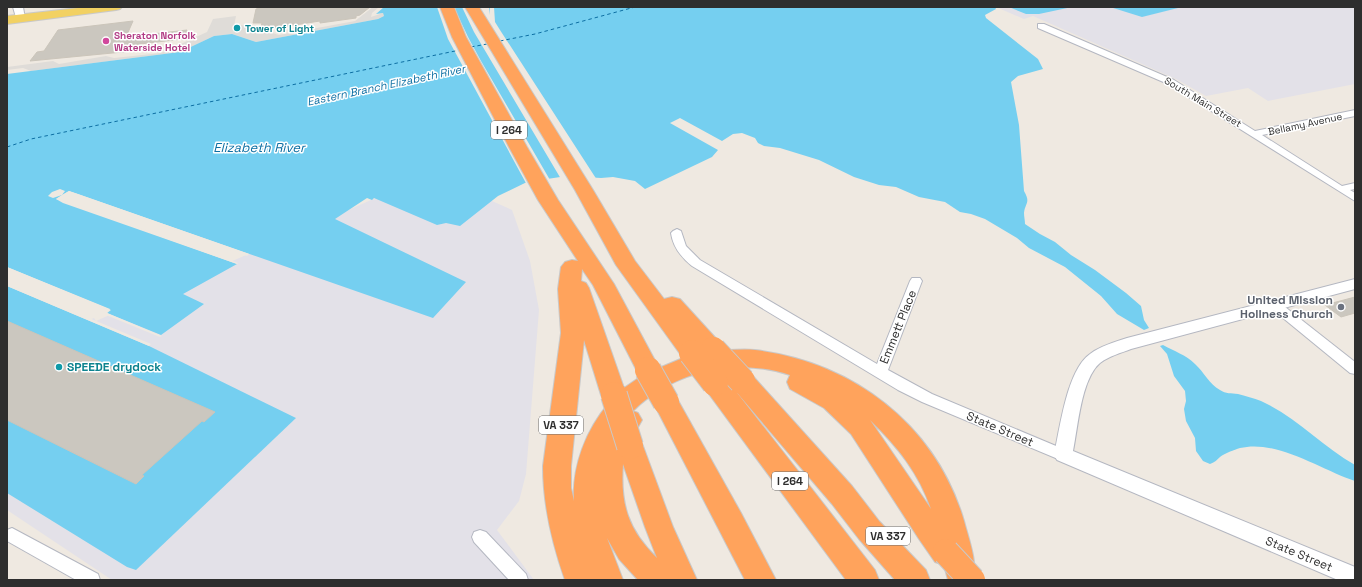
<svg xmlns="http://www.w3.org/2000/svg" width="1362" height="587" font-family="'Space Grotesk',sans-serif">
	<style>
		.industrial { fill: #e3e1e8 }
		.plaza { fill: #dfdcd8 }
		.water { fill: #75cff0 }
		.pier { fill: #efe9e1 }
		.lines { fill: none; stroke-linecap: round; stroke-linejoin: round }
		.ferry { stroke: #0d6fa3; stroke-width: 1; stroke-dasharray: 3.5 3; stroke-linecap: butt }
		.building { fill: #cbc7bf; stroke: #cbc5ba }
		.minor-casing { stroke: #b4b7c1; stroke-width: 2 }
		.tertiary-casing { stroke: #b4b7c1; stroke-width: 2 }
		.primary-casing { stroke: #c9c9c9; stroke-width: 2 }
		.motorway-casing { stroke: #c9c9c9; stroke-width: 2 }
		.minor { fill: #fff; fill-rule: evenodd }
		.tertiary { fill: #fff; fill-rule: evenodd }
		.primary { fill: #f2d163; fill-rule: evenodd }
		.motorway { fill: #ffa35c; fill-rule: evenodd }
		.motorway-bridge-casing { stroke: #c9c9c9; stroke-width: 28; stroke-linecap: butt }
		.motorway-bridge { stroke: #ffa35c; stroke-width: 26 }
		.culture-dot { fill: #0f9aa8; stroke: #fff; stroke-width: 1.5 }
		.hotel-dot { fill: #d1479c; stroke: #fff; stroke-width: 1.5 }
		.worship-dot { fill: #6b7280; stroke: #fff; stroke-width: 1.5 }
		.labels { text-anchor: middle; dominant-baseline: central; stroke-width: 3; stroke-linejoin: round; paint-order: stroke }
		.far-culture-label { font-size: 10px; font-weight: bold; fill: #0d838f; stroke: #fff; text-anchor: start }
		.far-hotel-label { font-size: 10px; font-weight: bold; fill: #b23c85; stroke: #fff; text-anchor: start }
		.far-street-label { font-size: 10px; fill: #2e2e2e; stroke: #fff }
		.far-water-label { font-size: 11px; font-style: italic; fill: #0d6fa3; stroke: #fff }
		.shield { fill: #fff; stroke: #6d6d6d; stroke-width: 1 }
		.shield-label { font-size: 11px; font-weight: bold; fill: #2e2e2e }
		.worship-label { font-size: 12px; font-weight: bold; fill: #5b616d; stroke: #fff; text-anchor: end }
		.street-label { font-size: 12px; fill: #2e2e2e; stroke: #fff }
		.culture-label { font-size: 12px; font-weight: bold; fill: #0d838f; stroke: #fff; text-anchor: start }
		.water-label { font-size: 13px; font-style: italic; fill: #0d6fa3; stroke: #fff }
	</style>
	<rect width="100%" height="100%" fill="#efe9e1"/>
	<g class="industrial">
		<path d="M996 7H1355V84L1268 101 1248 88 1206 96 1176 79 1033 16 1024 19Z"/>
		<path d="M387 193 492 201 512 210 530 261 539 310 526 474 519 501 497 530 534 580H112L7 510V354L94 318 96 321Z"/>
	</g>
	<path class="plaza" d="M373 7H379L372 13 371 17 383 13 384 16 378 19 256 42 232 34 214 36 180 52 31 71 23 68 7 70V67L53 61 59 64 106 56 114 58 161 53 207 32 213 19 236 16 234 26 246 25 279 35 355 21Z"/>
	<g class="water">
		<path d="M384 7H995L996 9 985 15 986 18 1038 59 1043 69 1018 76 1011 82 1019 125 1024 191C1031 203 1025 203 1024 213 1024 217 1025 220 1025 224L1040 234 1055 242 1071 255 1095 270 1126 293 1141 306 1144 320 1149 328 1144 330 1117 314 1101 296 1065 267 1029 248 1017 238 985 219 971 214 960 212 945 202 919 197 896 187 879 185 854 177 819 160 780 148 764 146 758 143 755 138 742 133 733 134 722 141 680 118 670 123 718 150 712 157 645 189 635 181 613 177 601 178 567 176 527 182 498 196 460 226 446 223 437 225 374 198 372 200 367 198 335 219 466 282 433 318 69 191 56 199 63 203 237 264 183 294 204 304 161 335 107 313 110 309 7 267V74L180 52 214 36 232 34 256 42 378 19 384 16 383 13 376 14Z"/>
		<path d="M1009 7H1072L1039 14H1026Z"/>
		<path d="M1110 7H1182L1142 17Z"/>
		<path d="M7 286 149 346 296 418 136 570 127 567 7 493Z"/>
		<path d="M1163 345C1174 351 1186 355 1195 364 1204 372 1209 384 1220 390 1226 394 1231 393 1238 394 1245 396 1254 398 1261 401 1296 417 1322 446 1355 465V481C1321 470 1277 439 1240 448 1234 450 1225 453 1220 457 1217 460 1215 462 1210 464L1203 461 1196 451 1195 438 1186 421 1184 409 1186 401 1185 391 1174 376 1167 354 1160 346Z"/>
	</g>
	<g class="pier">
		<path d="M437 7H454L468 37 481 61 550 180 527 185 448 39Z"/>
		<path d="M462 7H489V15L490 7H494L495 22 500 30 597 180 561 179 474 32Z"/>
		<path d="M60 189 65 191 62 195 69 191 78 194 249 254 247 256 78 196 69 193 60 199 238 263 237 264 56 199 62 195 53 198 48 196 52 192Z"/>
		<path d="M7 267 111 310 107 313 162 336 160 337 106 315 105 312 107 310 7 269Z"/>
		<path d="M7 284H8L151 344 149 346 7 286Z"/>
	</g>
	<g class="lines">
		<g class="ferry">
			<path d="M500 41 535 34 635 7"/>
			<path d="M471 47 487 44"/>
			<path d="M7 147 31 139 460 50"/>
		</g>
	</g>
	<g class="building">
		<path d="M264 7H370L360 15 356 16V18L320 23V21L269 29V26L261 27 262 23H253L256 9Z"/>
		<path d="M133 21 126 37 187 30 184 38 182 39 140 44 137 49 133 51 30 61 37 52 44 51 58 30Z"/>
		<path d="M1355 297V313L1341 317 1325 305Z"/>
		<path d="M7 321 215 412 204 422 202 421 142 475 144 476 136 484 7 420Z"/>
	</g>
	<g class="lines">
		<g class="minor-casing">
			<g id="minor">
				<path d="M1038 24H1044L1174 80 1255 131 1355 110V116L1262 135 1342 186 1355 183V189L1350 190 1355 193V201L1168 84 1038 28Z"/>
				<path d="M677 229 681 231 686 246 700 260 877 364 910 281 912 278H920L922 281 888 370 932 394 1068 451 1070 455 1068 459 1063 461 1058 459 922 402 898 390 692 266C681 257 673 247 671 233L673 231Z"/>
				<path d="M1276 302 1280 303 1355 362V374L1350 373 1272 309 1270 306 1272 303Z"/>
				<path d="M12 528 98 574 100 580H76L7 541V530Z"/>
				<path d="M480 530 486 532 526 574 528 580H509L474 542 472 537 474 532Z"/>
			</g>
		</g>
		<g class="tertiary-casing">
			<g id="tertiary">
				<path d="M13 7H23L25 19 23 21H17Z"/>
				<path d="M1355 279V289L1131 349C1121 353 1109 356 1100 363 1081 379 1078 427 1073 451L1355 567V580H1338L1057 460 1054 455C1060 428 1067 370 1090 354 1100 346 1115 342 1127 338Z"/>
			</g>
		</g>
		<g class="primary-casing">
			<path id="primary" d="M87 7H122L120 9 116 10 7 24V16Z"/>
		</g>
		<g class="motorway-casing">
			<g id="motorway">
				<path d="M440 7H454L466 37 527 147 558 200 614 284 659 368 683 358 616 265 575 190 465 7H479L593 190 635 261 664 299 672 297 680 299 721 344 725 350C735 350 745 349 755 350 853 362 936 425 964 521 968 537 979 565 972 580H948L944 565 935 562 919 539 851 434 824 408 790 389 787 382 790 375C736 357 673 371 633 411L638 413 642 420 633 436 639 438 643 446 673 527 697 580H638L619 559 607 538 623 580H565C552 543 543 505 543 466L561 333 558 289 561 267 565 262 572 260 578 261 538 200 509 147 452 37ZM582 269 593 285 640 377 624 388 589 288 586 283 581 281ZM584 340 601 395 605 402 609 403C586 430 572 466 574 501L571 488V466ZM870 420C897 446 919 473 931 509ZM623 464 645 527 657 558C628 530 620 504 623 464Z"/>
				<path d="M742 371 751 374 852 486 879 521 926 570 930 580H895L859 539 832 504 733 388 730 381 733 374Z"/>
				<path d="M715 373 724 376 875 570 879 580H846L706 390 703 383 706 376Z"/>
				<path d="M666 392 675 395 741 513 776 580H745L653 402 657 395Z"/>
			</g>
		</g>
		<use href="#minor" class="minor"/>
		<use href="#tertiary" class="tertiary"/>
		<use href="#primary" class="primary"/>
		<use href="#motorway" class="motorway"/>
		<g class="motorway-bridge-casing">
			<g id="motorway-bridge">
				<path d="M713 350 742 381"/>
				<path d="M692 353 715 383"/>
				<path d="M648 370 666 402"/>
				<path d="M614 395 630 446"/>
				<path d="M946 552 972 580"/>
			</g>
		</g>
		<use href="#motorway-bridge" class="motorway-bridge"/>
	</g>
	<g class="culture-dot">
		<circle cx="237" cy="28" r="4"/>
		<circle cx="59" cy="367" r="4"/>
	</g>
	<circle class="hotel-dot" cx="106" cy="41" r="4"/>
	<circle class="worship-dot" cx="1341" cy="307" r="4"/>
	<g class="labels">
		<g class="far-culture-label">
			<text x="245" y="28">Tower of Light</text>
		</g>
		<g class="far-hotel-label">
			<text x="114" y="35">Sheraton Norfolk<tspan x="114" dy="12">Waterside Hotel</tspan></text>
		</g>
		<g class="far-street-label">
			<text transform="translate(1203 102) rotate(31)">South Main Street</text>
			<text transform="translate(1305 124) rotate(-12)">Bellamy Avenue</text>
		</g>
		<g class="far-water-label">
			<text transform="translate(386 85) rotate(-12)">Eastern Branch Elizabeth River</text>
		</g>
		<g class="shield">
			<rect x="491" y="121" width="36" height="18" rx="3"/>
			<rect x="539" y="416" width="44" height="18" rx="3"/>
			<rect x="772" y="472" width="36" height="18" rx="3"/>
			<rect x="866" y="527" width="44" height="18" rx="3"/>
		</g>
		<g class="shield-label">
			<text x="509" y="130">I 264</text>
			<text x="561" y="425">VA 337</text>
			<text x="790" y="481">I 264</text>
			<text x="888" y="536">VA 337</text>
		</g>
		<g class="worship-label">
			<text x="1333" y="300">United Mission<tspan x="1333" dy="14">Holiness Church</tspan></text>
		</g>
		<g class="street-label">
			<text transform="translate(898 327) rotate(-68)">Emmett Place</text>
			<text transform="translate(1000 429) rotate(23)">State Street</text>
			<text transform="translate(1299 554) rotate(23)">State Street</text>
		</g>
		<g class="culture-label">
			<text x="67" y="367">SPEEDE drydock</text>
		</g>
		<g class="water-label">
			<text x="259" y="147">Elizabeth River</text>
		</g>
	</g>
	<rect width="1362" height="587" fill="none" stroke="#2e2e2e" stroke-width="16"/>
</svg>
